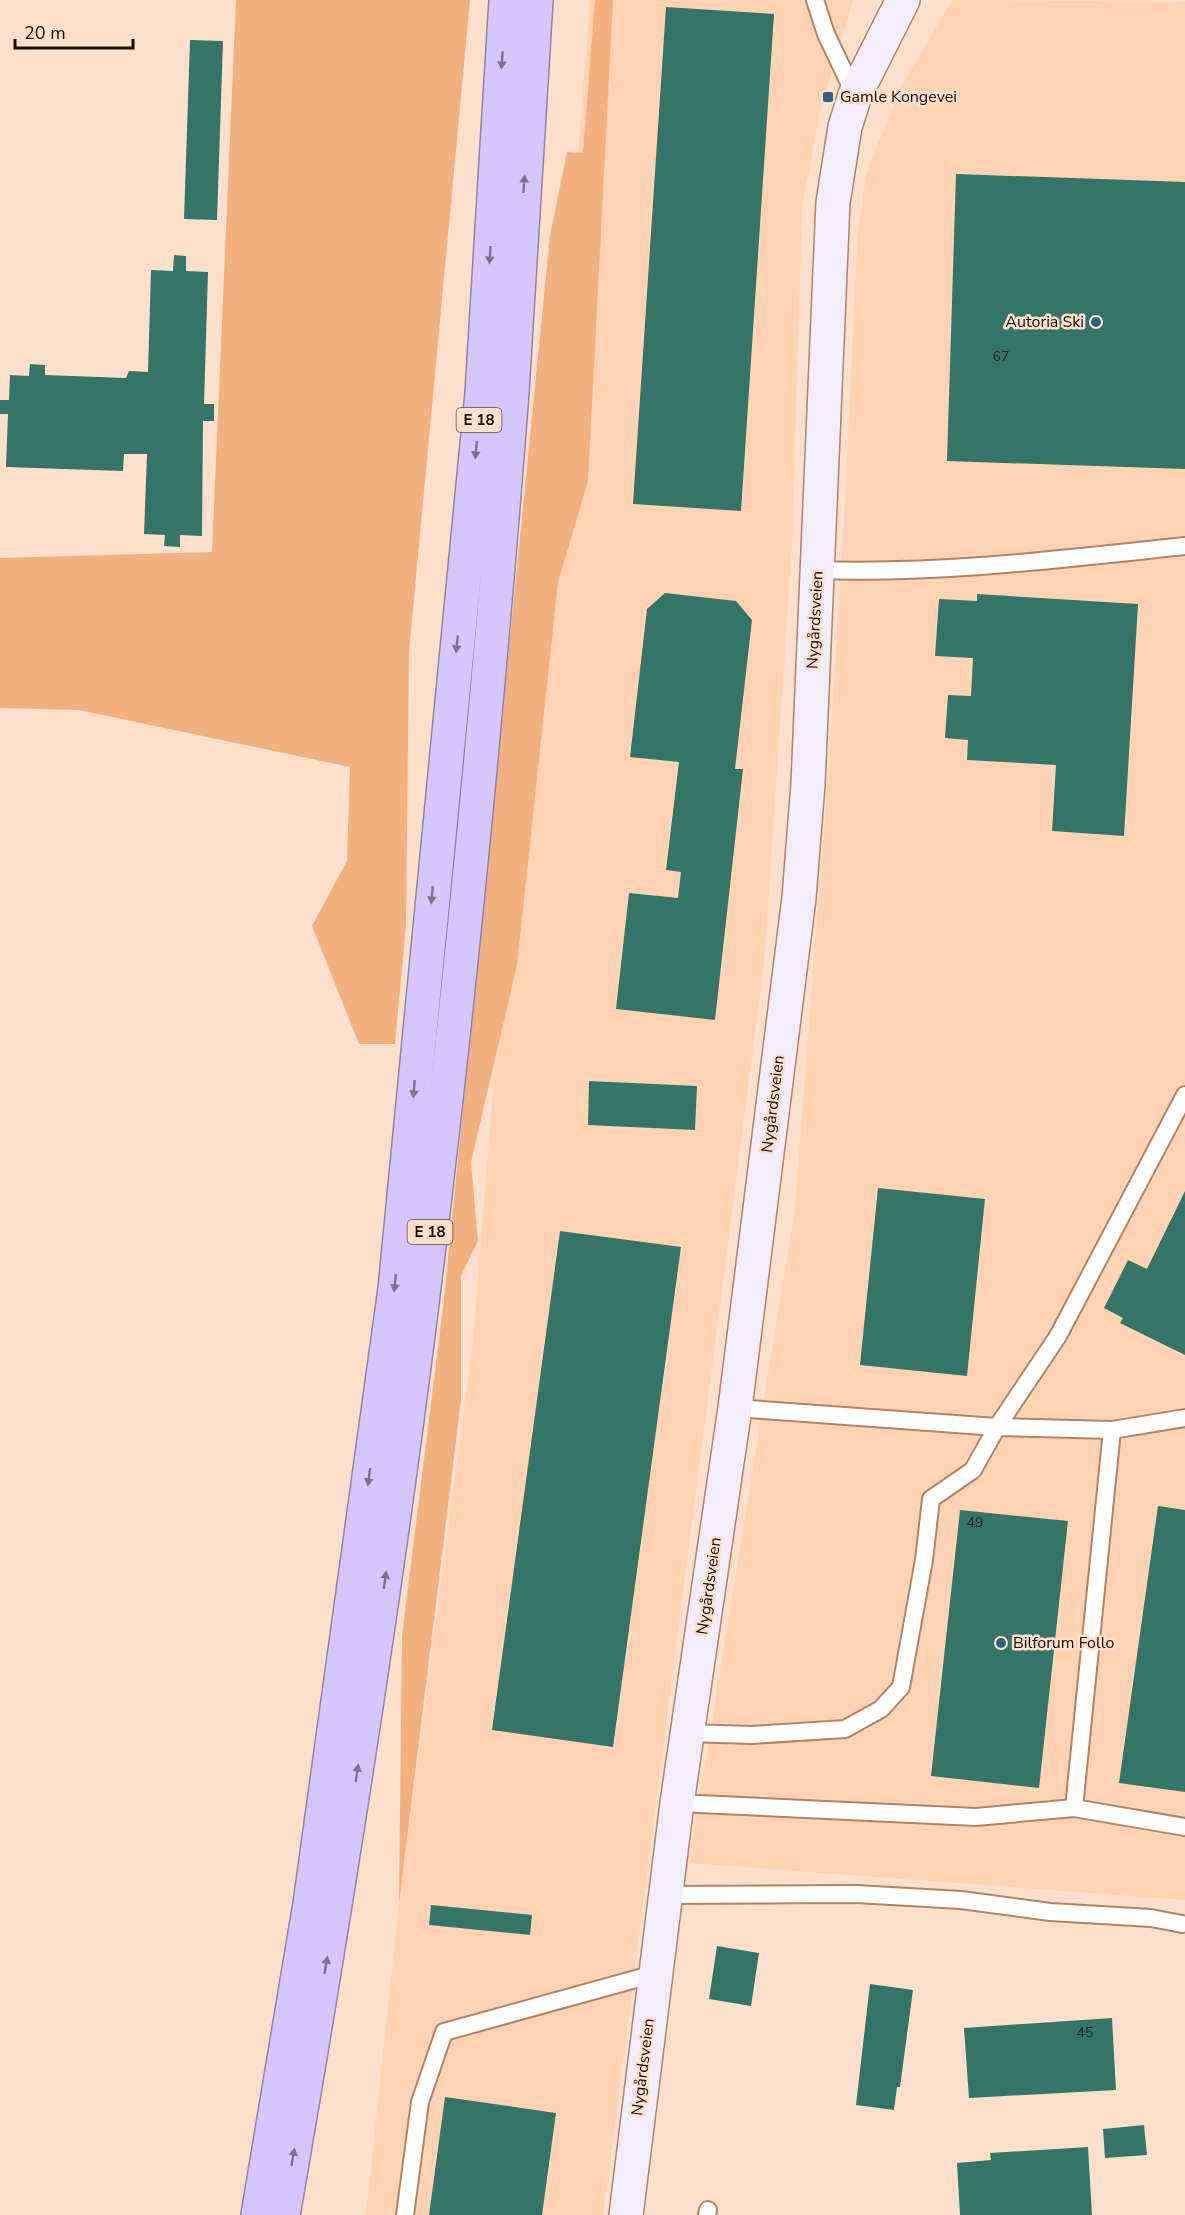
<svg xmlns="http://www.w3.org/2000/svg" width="1185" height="2215" font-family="'Nunito Sans',sans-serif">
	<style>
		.built { fill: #ffd3b4 }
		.green { fill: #f1b080 }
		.building { fill: #357567 }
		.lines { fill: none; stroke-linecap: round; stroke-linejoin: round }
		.lane-casing { stroke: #b08465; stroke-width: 20 }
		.secondary-casing { stroke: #b08465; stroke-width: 36 }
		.highway-casing { stroke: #9384a6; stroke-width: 36 }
		.lane { stroke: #fff; stroke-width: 16 }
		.secondary { stroke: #f2eeff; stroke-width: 33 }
		.highway { stroke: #d5c6ff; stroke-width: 33 }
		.oneway { fill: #80718d }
		.poi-dot { fill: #306280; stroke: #fde0cc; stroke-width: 2 }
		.labels { text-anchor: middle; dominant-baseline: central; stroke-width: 5; stroke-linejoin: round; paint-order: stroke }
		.number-label { font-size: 14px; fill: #20251a }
		.shield { fill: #fde0cc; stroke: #5d4a3e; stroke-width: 1.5 }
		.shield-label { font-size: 15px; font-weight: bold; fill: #190a01 }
		.poi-label { font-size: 16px; fill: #190a01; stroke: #fde0cc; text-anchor: start }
		.street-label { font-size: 16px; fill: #190a01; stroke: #fde0cc }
	</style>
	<rect width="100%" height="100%" fill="#fde0cc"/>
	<g class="built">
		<path d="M590 0H853L820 112 802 208 792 546 764 963 603 2215H366L399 1903 473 1340 509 891 551 493Z"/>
		<path d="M952 0 1185 2V1900L689 1863 795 1208 828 777 844 520 858 230 867 172 900 89Z"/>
	</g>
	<g class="green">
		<path d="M236 0H470L409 652 406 924 395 1044H359L312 926 347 861 350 767 79 710 0 708V558L212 552Z"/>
		<path d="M595 0H613L588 481 558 582 517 965 471 1162 478 1241 461 1276V1400L399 1903 402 1636 444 1299 550 236 567 152 583 153Z"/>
	</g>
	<g class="building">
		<path d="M666 7 774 14 741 511 633 504Z"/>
		<path d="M190 40 223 41 217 220 184 219Z"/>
		<path d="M956 174 1185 182V469L947 461Z"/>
		<path d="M174 255 186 256V271L208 272 204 404H214V421H203L202 536 180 535V547L164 546 165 535 144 534 147 454H124L123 471 6 467 8 414H0V400H9L10 375 29 376 30 364 45 365V375L126 378 129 371 148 372 151 270 173 271Z"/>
		<path d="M665 593 736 601 752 620 735 769H743L715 1020 616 1009 629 893 678 898 681 872 666 870 679 762 630 757 647 609Z"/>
		<path d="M977 594 1138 604 1124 836 1052 831 1056 765 967 760 968 740 945 738 948 695 971 696 973 658 935 656 939 599 977 601Z"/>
		<path d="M589 1081 697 1086 695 1130 588 1125Z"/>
		<path d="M878 1188 985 1199 967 1376 860 1365Z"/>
		<path d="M1185 1191V1355L1120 1323 1123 1318 1104 1308 1128 1260 1147 1269Z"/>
		<path d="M560 1231 681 1247 613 1747 492 1730Z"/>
		<path d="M1158 1506 1185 1510V1792L1119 1783Z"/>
		<path d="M960 1510 1068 1521 1039 1788 931 1776Z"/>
		<path d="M431 1905 532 1915 530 1935 429 1925Z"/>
		<path d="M717 1946 759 1953 751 2006 709 1999Z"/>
		<path d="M870 1984 913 1990 900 2087H897L894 2110 856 2105Z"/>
		<path d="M1112 2018 1116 2090 969 2098 964 2028Z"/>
		<path d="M445 2097 556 2113 542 2215H429Z"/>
		<path d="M1144 2125 1147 2155 1105 2158 1103 2129Z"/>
		<path d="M1088 2147 1092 2215H960L957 2163 991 2160 990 2153Z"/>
	</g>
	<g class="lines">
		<g class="lane-casing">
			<g id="lane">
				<path d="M815 0 826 34 855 95"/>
				<path d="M818 570C941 574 1063 559 1185 546"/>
				<path d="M735 1408 997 1427 1058 1336 1185 1095"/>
				<path d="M687 1733 752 1735 845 1729 881 1709 901 1687 924 1560 931 1499 973 1470 997 1427 1112 1430 1185 1418"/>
				<path d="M677 1803 976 1817 1074 1808 1185 1827"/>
				<path d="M1074 1808 1112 1430"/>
				<path d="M665 1895 856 1894 961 1900 1050 1912 1151 1918 1182 1924"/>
				<path d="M405 2215 420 2102 444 2032 654 1974"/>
				<path d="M707 2215 708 2210"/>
			</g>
		</g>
		<g class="secondary-casing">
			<path id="secondary" d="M626 2215 677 1803 735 1408 799 898 808 784 833 202 845 127 855 95 903 0"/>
		</g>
		<g class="highway-casing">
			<g id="highway">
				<path d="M258 2215 310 1904 395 1289 482 393 506 0"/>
				<path d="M283 2215C336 1909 385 1603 423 1295 460 995 489 693 512 392 521 261 527 130 536 0"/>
			</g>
		</g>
		<use href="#lane" class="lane"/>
		<use href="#secondary" class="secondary"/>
		<use href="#highway" class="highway"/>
	</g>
	<defs><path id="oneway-solid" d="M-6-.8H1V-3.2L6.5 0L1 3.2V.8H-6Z" transform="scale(1.5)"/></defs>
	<g class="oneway">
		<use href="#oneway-solid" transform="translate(502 60) rotate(94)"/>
		<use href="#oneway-solid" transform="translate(524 184) rotate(-86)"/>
		<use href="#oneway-solid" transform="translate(490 255) rotate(94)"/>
		<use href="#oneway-solid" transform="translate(476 450) rotate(96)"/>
		<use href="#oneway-solid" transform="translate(457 644) rotate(96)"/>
		<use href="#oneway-solid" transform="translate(432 895) rotate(95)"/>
		<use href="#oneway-solid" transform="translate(414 1089) rotate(95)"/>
		<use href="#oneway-solid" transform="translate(395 1283) rotate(96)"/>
		<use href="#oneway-solid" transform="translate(369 1477) rotate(98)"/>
		<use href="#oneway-solid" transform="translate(385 1580) rotate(-82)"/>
		<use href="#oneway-solid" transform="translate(357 1773) rotate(-81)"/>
		<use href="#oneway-solid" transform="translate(326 1965) rotate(-80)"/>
		<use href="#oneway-solid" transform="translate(293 2157) rotate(-80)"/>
	</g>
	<g class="poi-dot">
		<rect x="822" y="91" width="12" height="12" rx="3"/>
		<circle cx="1096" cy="322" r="6"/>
		<circle cx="1001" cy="1643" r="6"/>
	</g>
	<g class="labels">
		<g class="number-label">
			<text x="1001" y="356">67</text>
			<text x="975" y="1522">49</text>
			<text x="1085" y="2032">45</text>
		</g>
		<g class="shield">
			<rect x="456.5" y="408" width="45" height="24" rx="4.5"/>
			<rect x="407.5" y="1220" width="45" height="24" rx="4.5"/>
		</g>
		<g class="shield-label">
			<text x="479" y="420">E 18</text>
			<text x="430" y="1232">E 18</text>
		</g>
		<g class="poi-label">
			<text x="840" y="97">Gamle Kongevei</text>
			<text x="1084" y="322" text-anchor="end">Autoria Ski</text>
			<text x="1013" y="1643">Bilforum Follo</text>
		</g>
		<g class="street-label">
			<text transform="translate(815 620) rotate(-87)">Nygårdsveien</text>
			<text transform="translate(773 1104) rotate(-83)">Nygårdsveien</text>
			<text transform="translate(709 1586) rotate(-82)">Nygårdsveien</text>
			<text transform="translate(643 2067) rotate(-83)">Nygårdsveien</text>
		</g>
	</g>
	<path d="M15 39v9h118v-9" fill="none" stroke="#190a01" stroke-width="3"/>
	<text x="24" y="39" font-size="18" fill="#190a01" stroke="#fde0cc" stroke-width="4.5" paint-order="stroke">20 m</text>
</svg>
